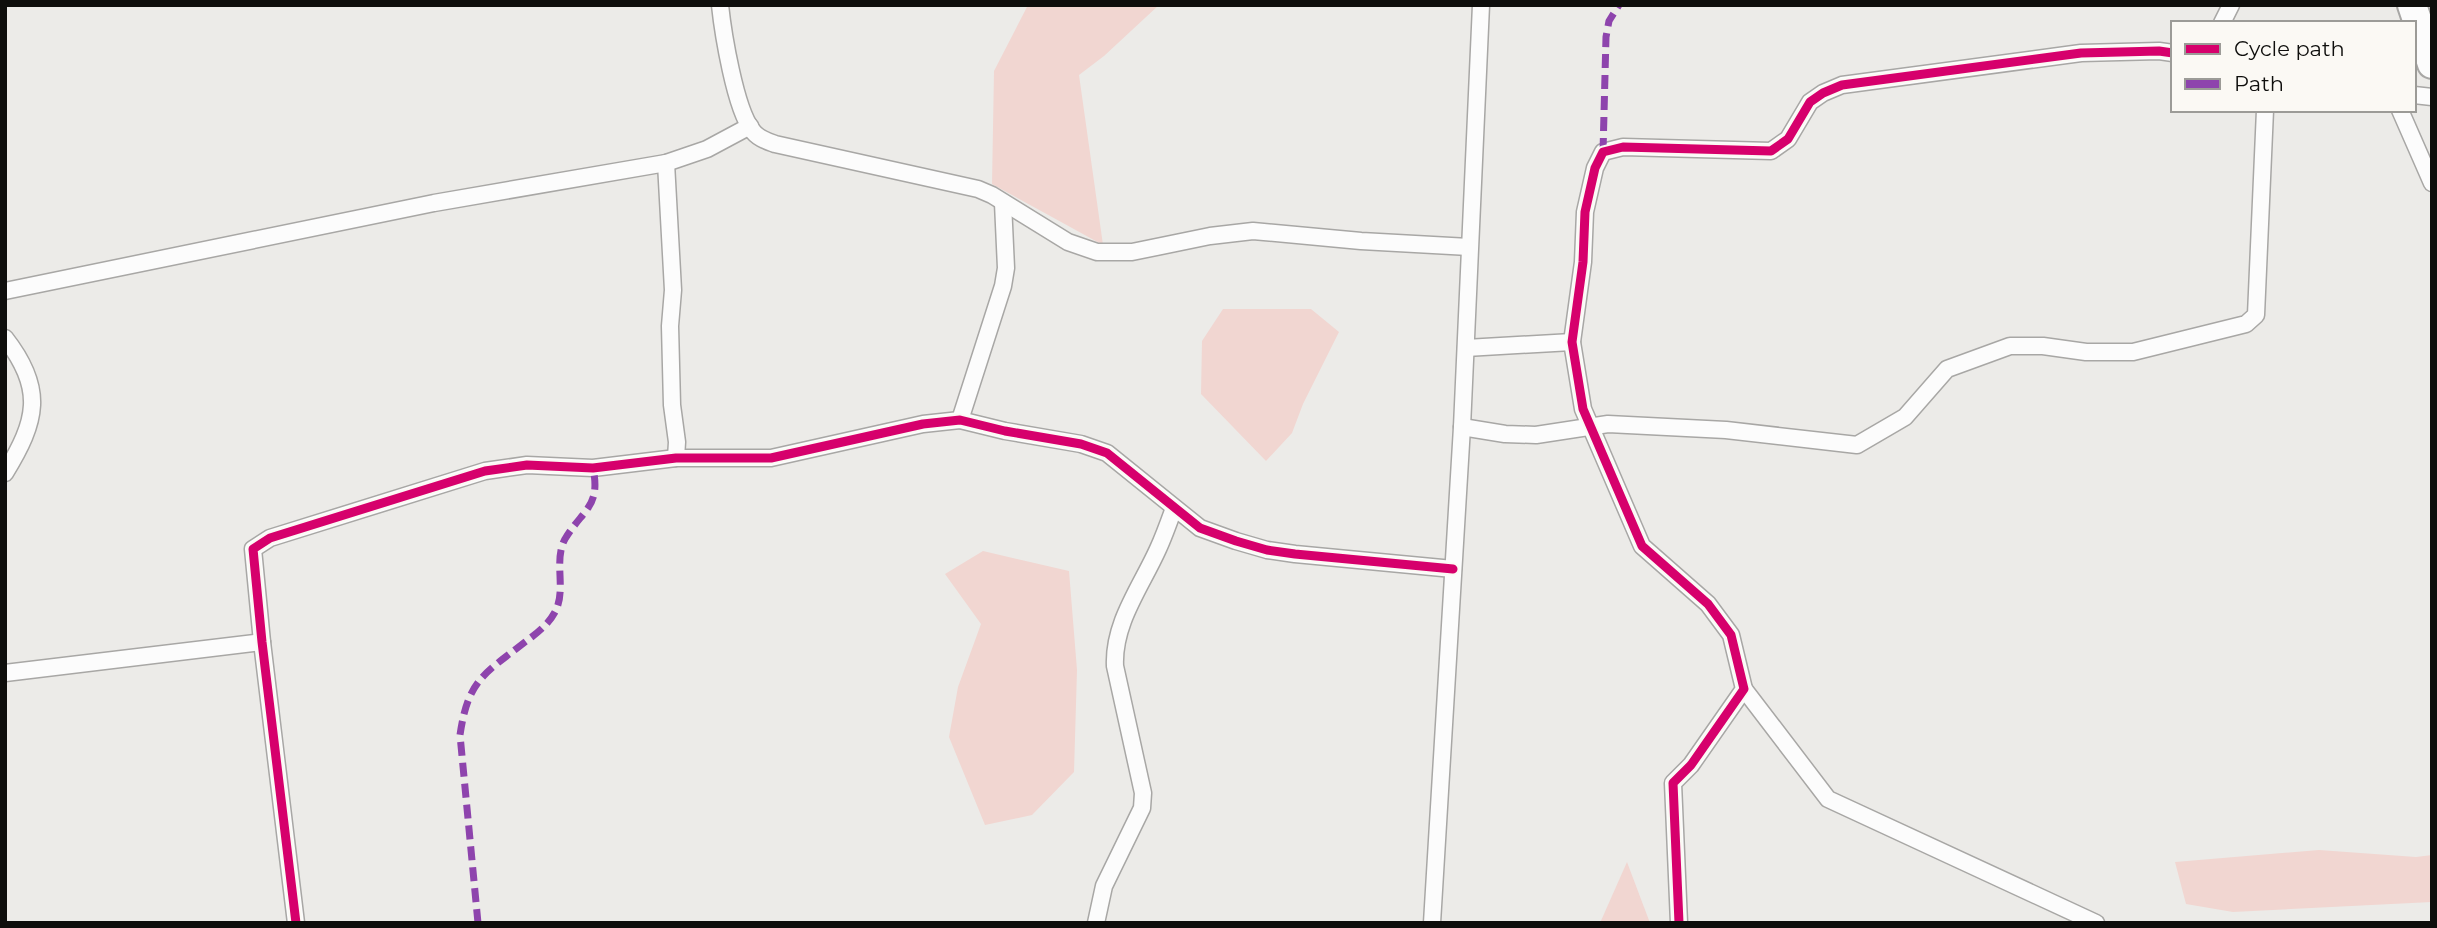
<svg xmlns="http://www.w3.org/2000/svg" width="2437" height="928" font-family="Montserrat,sans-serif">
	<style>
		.green { fill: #f1d6d1 }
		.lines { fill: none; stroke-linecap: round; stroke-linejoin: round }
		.minor-casing { stroke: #a8a7a5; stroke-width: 19 }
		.motorway-casing { stroke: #a8a7a5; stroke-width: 32 }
		.minor { stroke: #fcfcfc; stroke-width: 16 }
		.motorway { stroke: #fcfcfc; stroke-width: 28 }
		.quiet { stroke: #8e44ad; stroke-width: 7; stroke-dasharray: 14 7; stroke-linecap: butt }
		.cycleway-casing { stroke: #fbf9f4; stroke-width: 13 }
		.cycleway { stroke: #d6006c; stroke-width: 9 }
	</style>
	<rect width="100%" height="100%" fill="#ecebe8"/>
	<g class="green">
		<path d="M1028 5H1159L1104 56 1079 75 1103 245 992 184 994 71Z"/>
		<path d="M1223 309H1311L1339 332 1303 404 1292 433 1266 461 1201 394 1202 341Z"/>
		<path d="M983 551 1069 571 1077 670 1074 772 1032 815 985 825 949 737 958 687 981 624 945 574Z"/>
		<path d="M2319 850 2416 857 2432 855V902L2233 912 2186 904 2175 862Z"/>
		<path d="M1627 862 1650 923H1600Z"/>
	</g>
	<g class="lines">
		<g class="minor-casing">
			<g id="minor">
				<path d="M720 5C723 33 735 108 752 130 757 138 767 141 775 144L978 189 992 195 1068 242 1097 252H1132L1210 236 1253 231 1361 241 1469 247"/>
				<path d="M2222 23 2231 5"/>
				<path d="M2414 95 2432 97"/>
				<path d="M2400 110 2432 183"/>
				<path d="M666 163 673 290 670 326 672 405 677 442 676 458"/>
				<path d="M5 291 434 203 666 163 707 149 750 126"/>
				<path d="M5 338C45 389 37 421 5 473"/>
				<path d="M1466 348 1572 342"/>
				<path d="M960 420 1003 286 1006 268 1003 203"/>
				<path d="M1462 427 1505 434 1536 435 1608 424 1726 430 1857 445 1905 417 1947 369 2010 346H2043L2086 352H2133L2246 324 2256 315 2265 110"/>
				<path d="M5 673 262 642"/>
				<path d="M1744 689 1828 799 2096 923"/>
				<path d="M296 923 262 642 253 549 270 538 485 471 527 465 593 468 676 458H771L923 424 960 420 1005 431 1081 444 1107 453 1200 528 1236 541 1267 550 1295 554 1453 569"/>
				<path d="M1096 923 1104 886 1142 808 1143 793 1115 666C1113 623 1141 587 1158 549 1164 536 1169 522 1174 508"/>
				<path d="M1432 923 1462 427 1481 5"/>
				<path d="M1679 923 1673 783 1691 765 1744 689 1731 635 1708 604 1642 546 1583 409 1572 342 1583 262 1585 212 1595 168 1603 152 1623 147 1771 151 1788 139 1810 102 1823 93 1842 85 2081 53 2159 51 2173 53"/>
			</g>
		</g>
		<g class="motorway-casing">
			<path id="motorway" d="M2412 5 2432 64"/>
		</g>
		<use href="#minor" class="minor"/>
		<use href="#motorway" class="motorway"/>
		<g class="quiet">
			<path d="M1603 152 1606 37 1609 21 1619 5"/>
			<path d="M478 923 460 735C468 680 484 674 525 642 536 634 548 625 555 612 567 590 553 561 565 539 583 509 601 507 593 468"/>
		</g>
		<g class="cycleway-casing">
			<g id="cycleway">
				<path d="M296 923 262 642 253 549 270 538 485 471 527 465 593 468 676 458H771L923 424 960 420 1005 431 1081 444 1107 453 1200 528 1236 541 1267 550 1295 554 1453 569"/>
				<path d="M1679 923 1673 783 1691 765 1744 689 1731 635 1708 604 1642 546 1583 409 1572 342 1583 262 1585 212 1595 168 1603 152 1623 147 1771 151 1788 139 1810 102 1823 93 1842 85 2081 53 2159 51 2173 53"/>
			</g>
		</g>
		<use href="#cycleway" class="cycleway"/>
	</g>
	<rect width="2437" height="928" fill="none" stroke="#0e0e0c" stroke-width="14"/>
	<rect x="2171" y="21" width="245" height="91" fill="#fbf9f4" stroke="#9c9b97" stroke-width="2"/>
	<rect x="2185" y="44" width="35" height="10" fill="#d6006c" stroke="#9c9b97" stroke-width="2"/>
	<text x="2234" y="56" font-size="21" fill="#0e0e0c">Cycle path</text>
	<rect x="2185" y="79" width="35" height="10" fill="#8e44ad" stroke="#9c9b97" stroke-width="2"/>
	<text x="2234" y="91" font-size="21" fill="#0e0e0c">Path</text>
</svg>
